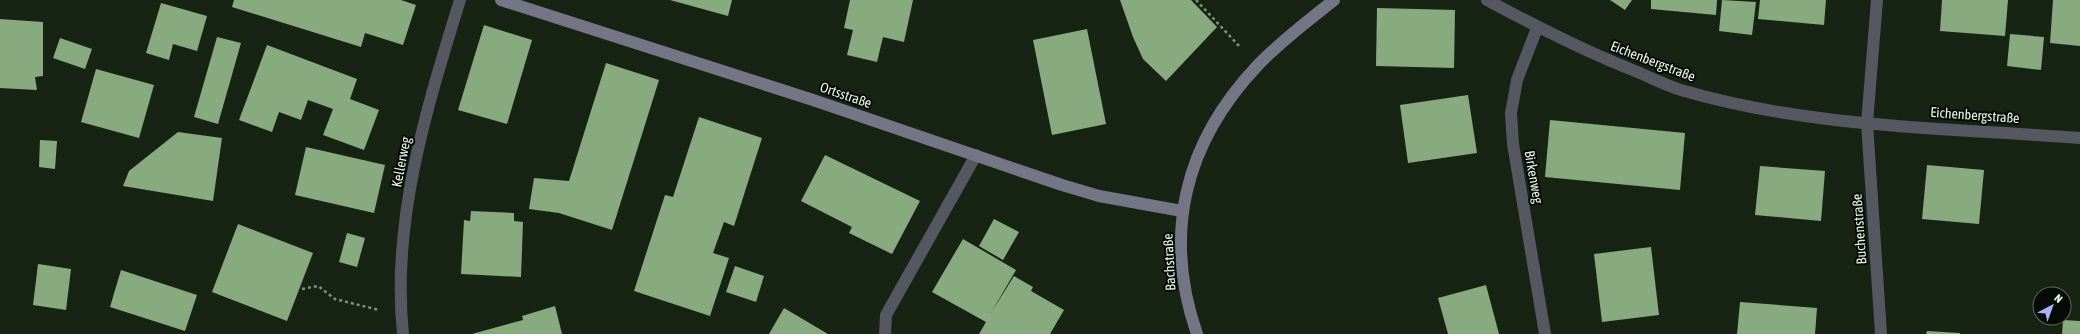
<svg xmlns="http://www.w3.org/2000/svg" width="2080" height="334" font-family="'Asap Condensed',sans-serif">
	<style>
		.building { fill: #87ab7f }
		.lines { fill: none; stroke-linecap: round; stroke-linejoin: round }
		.path { stroke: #838e80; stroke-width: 2.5; stroke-dasharray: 3 3; stroke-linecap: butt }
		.lane { stroke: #555761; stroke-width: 12 }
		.street { stroke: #555761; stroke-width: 12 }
		.secondary { stroke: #747686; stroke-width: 12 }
		.labels { text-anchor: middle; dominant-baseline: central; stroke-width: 4; stroke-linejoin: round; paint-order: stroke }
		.street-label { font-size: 14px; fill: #ebf4e8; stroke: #060c05 }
	</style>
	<rect width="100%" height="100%" fill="#172414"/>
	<g class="building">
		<path d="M234 0H401L416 5 403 45 365 33 361 47 232 7Z"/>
		<path d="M670 0H732L728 16Z"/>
		<path d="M850 0H913L904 42 883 37 877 62 847 55 853 30 844 28Z"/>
		<path d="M1120 0H1191L1217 27 1166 81 1143 59 1133 37Z"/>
		<path d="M1610 0H1632L1625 10Z"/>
		<path d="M1651 0H1717L1716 15 1651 9Z"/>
		<path d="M1722 0 1756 2 1752 35 1719 31Z"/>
		<path d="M1760 0H1826L1824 25 1758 19Z"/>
		<path d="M1942 0H2008L2005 36 1940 31Z"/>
		<path d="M2053 0H2080V46L2050 43Z"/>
		<path d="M161 3 207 16 197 51 173 44 169 60 146 53Z"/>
		<path d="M1377 8 1455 10 1454 68 1376 66Z"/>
		<path d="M0 19 43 22V76L35 77 37 90 0 88Z"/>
		<path d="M484 25 532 40 507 124 458 110Z"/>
		<path d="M1087 29 1106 124 1052 135 1033 40Z"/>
		<path d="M2010 34 2044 37 2041 70 2007 66Z"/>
		<path d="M217 37 241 43 218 124 194 117Z"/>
		<path d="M60 38 92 49 85 69 53 58Z"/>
		<path d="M267 45 357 79 350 99 379 110 364 150 323 135 333 109 308 100 301 120 279 112 272 132 239 120Z"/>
		<path d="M606 63 659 80 612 230 559 213 529 209 534 178 569 181Z"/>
		<path d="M96 69 154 85 139 138 81 122Z"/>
		<path d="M1468 95 1477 153 1408 163 1400 105Z"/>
		<path d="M699 117 762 138 734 226 724 222 713 253 729 258 710 316 634 291 665 195 673 197Z"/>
		<path d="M1550 120 1685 133 1680 190 1545 177Z"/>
		<path d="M178 132 222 138 213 201 123 186 129 171Z"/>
		<path d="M40 140 57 141 55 169 39 167Z"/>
		<path d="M306 147 385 165 374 213 295 195Z"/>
		<path d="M825 155 920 201 892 254 849 233 852 227 801 201Z"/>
		<path d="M1927 165 1984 170 1979 224 1922 219Z"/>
		<path d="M1760 166 1825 171 1821 221 1755 215Z"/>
		<path d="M471 211 514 213V221L523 222 521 277 461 274 464 220 470 221Z"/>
		<path d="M994 219 1019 232 1003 260 979 246Z"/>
		<path d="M238 224 313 253 287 321 212 292Z"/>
		<path d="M347 233 365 238 357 267 339 262Z"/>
		<path d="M963 239 1016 270 991 313 1014 276 1033 287 1031 291 1064 310 1050 334H979L986 322 932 292Z"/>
		<path d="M1651 247 1659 315 1602 322 1594 254Z"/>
		<path d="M38 264 71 269 66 310 33 305Z"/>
		<path d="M735 266 764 276 756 302 726 292Z"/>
		<path d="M121 270 197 295 185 331 110 307Z"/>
		<path d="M1486 285 1499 334H1448L1438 298Z"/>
		<path d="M1740 302 1817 308 1815 334H1737Z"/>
		<path d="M555 306 562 334H472L523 320 522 316Z"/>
		<path d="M784 308 828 334H769Z"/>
		<path d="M2063 320 2080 321V334H2062Z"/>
		<path d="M1927 331 1960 333V334H1926Z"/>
	</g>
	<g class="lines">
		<g class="path">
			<path d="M1196 0 1241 48"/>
			<path d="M302 289 318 286 335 299 379 310"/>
		</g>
		<path class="lane" d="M885 334 886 315 976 155"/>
		<g class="street">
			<path d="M1487 0C1535 26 1584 51 1635 71 1650 77 1665 85 1681 90 1810 128 1947 128 2080 138"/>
			<path d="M1877 0 1867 123 1881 334"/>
			<path d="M1537 28 1517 80 1511 113 1513 144 1545 334"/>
			<path d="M403 334C391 221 427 107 460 0"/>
		</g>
		<g class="secondary">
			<path d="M501 0 813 100 1062 185 1099 196 1182 211"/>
			<path d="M1197 334C1162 233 1185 142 1258 65 1281 41 1308 21 1334 0"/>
		</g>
	</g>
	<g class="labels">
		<g class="street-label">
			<text transform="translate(1653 61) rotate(21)">Eichenbergstraße</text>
			<text transform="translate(846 95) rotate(19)">Ortsstraße</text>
			<text transform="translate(1975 115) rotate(4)">Eichenbergstraße</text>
			<text transform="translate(401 162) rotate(-79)">Kellerweg</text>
			<text transform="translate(1534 177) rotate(80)">Birkenweg</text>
			<text transform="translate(1859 229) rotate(-94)">Buchenstraße</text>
			<text transform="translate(1169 262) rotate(-93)">Bachstraße</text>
		</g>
	</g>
	<g transform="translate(2052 306) rotate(41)"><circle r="19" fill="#060c05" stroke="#626960"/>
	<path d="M0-3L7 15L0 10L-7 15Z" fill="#a7b1fc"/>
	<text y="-6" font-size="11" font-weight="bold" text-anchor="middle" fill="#ebf4e8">N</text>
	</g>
</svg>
